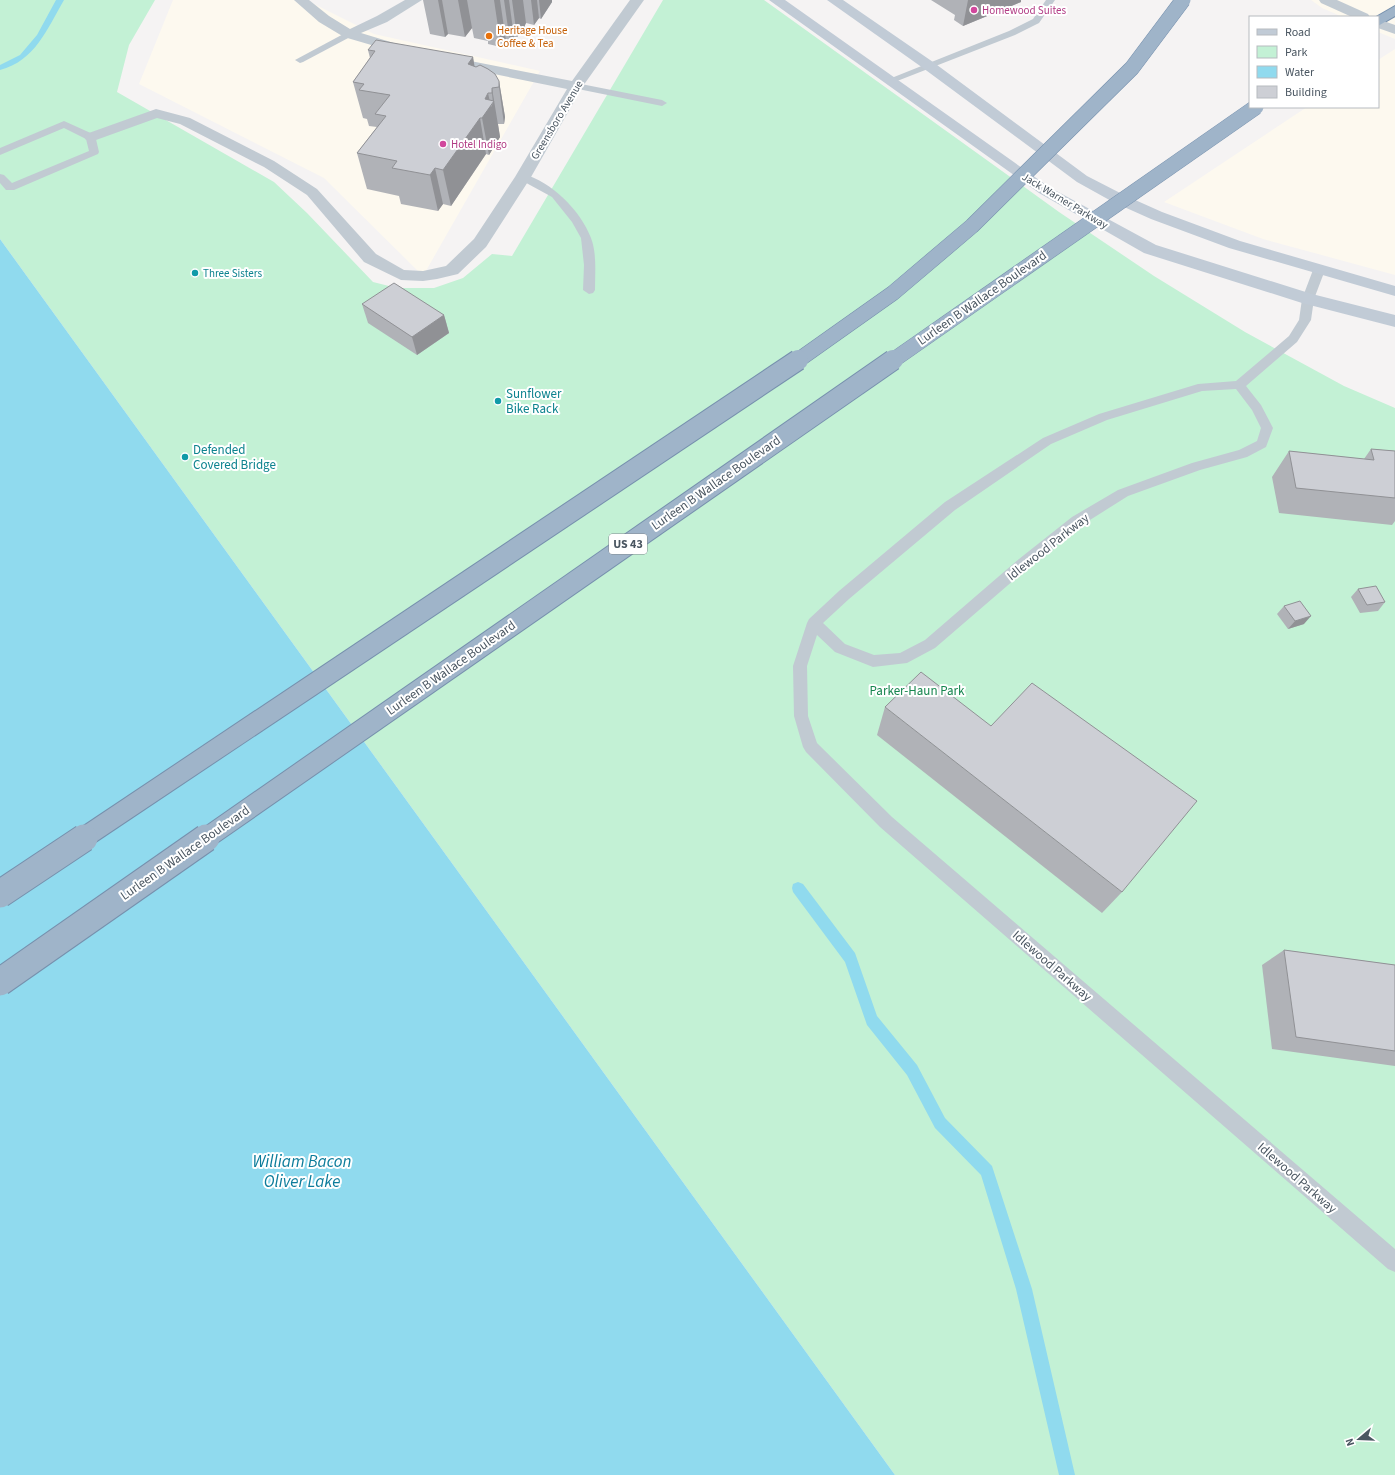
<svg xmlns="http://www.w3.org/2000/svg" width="1395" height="1475" font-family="'Source Sans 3',sans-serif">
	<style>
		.commercial { fill: #fdf9ef }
		.green { fill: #c3f1d5 }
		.water { fill: #90daee }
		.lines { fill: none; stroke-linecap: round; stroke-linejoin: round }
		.stream { fill: #90daee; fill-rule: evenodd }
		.trunk-casing { stroke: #7690ad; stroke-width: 2 }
		.service { fill: #c1cad2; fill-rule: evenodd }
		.minor { fill: #c1cad2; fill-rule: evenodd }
		.secondary { fill: #c1cbd6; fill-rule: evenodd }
		.trunk { fill: #9fb4c9; fill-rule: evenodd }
		.trunk-bridge-far2-casing { stroke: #7690ad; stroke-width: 16; stroke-linecap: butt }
		.trunk-bridge-far1-casing { stroke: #7690ad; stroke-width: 22; stroke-linecap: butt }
		.trunk-bridge-casing { stroke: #7690ad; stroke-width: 29; stroke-linecap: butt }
		.trunk-bridge-far2 { stroke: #9fb4c9; stroke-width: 15 }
		.trunk-bridge-far1 { stroke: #9fb4c9; stroke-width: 20 }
		.trunk-bridge { stroke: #9fb4c9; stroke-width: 27 }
		.wall { fill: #b0b2b7 }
		.shaded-wall { fill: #909195 }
		.building { fill: #cdcfd5; stroke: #909195 }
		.hotel-dot { fill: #d1479c; stroke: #fff; stroke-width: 1.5 }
		.food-dot { fill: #e8710a; stroke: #fff; stroke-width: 1.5 }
		.culture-dot { fill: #0f9aa8; stroke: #fff; stroke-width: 1.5 }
		.labels { text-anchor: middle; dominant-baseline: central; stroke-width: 4; stroke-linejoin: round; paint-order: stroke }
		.far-hotel-label { font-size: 11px; fill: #b23c85; stroke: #fff; text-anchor: start }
		.far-food-label { font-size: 11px; fill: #c56008; stroke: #fff; text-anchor: start }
		.far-street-label { font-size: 11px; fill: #4a5661; stroke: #fff }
		.far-culture-label { font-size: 11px; fill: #0d838f; stroke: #fff; text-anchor: start }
		.shield { fill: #fff; stroke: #808990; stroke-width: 1 }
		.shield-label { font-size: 12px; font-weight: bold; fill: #4a5661 }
		.street-label { font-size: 13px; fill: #4a5661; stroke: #fff }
		.culture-label { font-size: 13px; fill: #0d838f; stroke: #fff; text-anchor: start }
		.park-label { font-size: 13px; fill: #17864f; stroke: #fff }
		.near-water-label { font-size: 17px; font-style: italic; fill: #0c7c9b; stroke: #fff }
	</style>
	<rect width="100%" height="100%" fill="#f5f3f3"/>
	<g class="commercial">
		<path d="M173 0H306L374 34 540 71 423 276 324 178 139 84Z"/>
		<path d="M1311 0H1395V39L1378 32V17H1343L1322 8Z"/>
		<path d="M1395 49V275L1263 239 1164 202 1307 107H1378V60Z"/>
	</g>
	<path class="green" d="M0 0H155L129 45 117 92 274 182 307 213 373 282 397 288H434L463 278 492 254 512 256 663 0H764L1059 212 1154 276 1245 332 1344 386 1395 408V1475H895L0 239Z"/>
	<path class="water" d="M0 239 895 1475H0Z"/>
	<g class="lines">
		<g class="stream">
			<path d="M56 0H64C47 29 35 61 0 70V65L20 55 37 35Z"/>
			<path d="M798 882 803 884 855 953 877 1016 917 1065 945 1118 992 1166 1032 1289 1075 1475H1059L1016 1289 981 1175 935 1128 907 1075 867 1025 845 962 793 892 792 888 793 884Z"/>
		</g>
		<g class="trunk-casing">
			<path id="trunk" d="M1395 6V16L1378 26V17H1376Z"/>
		</g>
		<g class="service">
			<path d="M1046 0H1055L1039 23 1015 35 892 83H886L884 81 1009 31 1033 19Z"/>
			<path d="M349 31 352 32V36L303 62 300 63 295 60Z"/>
			<path d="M576 83 662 100 667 103 662 106 573 88 571 86 573 84Z"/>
			<path d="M64 121 95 135 99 152 98 154 14 190H6L0 183V174L4 175 12 183 89 151 86 139 64 128 0 155V148Z"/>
			<path d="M523 174C551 181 581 211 591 238 597 254 595 273 595 290L593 293 589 294 583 290 584 265 581 238 572 222 552 197 519 179 518 177Z"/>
			<path d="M1319 266 1325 270 1314 299 1311 320 1297 342 1246 386 1261 405 1273 428 1266 447 1247 457 1200 470 1128 496 1082 525 1029 567 935 648 907 663 873 667 835 652 817 635 807 666 808 716 817 743 892 817 1395 1249V1272L1388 1269 880 827 806 752 803 747 794 716 793 666 807 623 809 619 839 591 945 502 1043 438 1099 414 1198 384 1236 381 1289 336 1299 320 1302 299 1313 270ZM1236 389 1252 410 1261 428 1257 441 1239 450 1192 463 1118 490 1072 517 1019 559 925 640 900 653 874 655 845 644 823 623 849 599 955 510 1051 444 1107 420 1202 391Z"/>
		</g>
		<g class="minor">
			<path d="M294 0H309L329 16 350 29 377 16 405 0H422L387 22 361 33 407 47 409 50 407 53 402 54 344 37 319 22Z"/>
			<path d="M630 0H644L583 86 531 177 486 247 458 274 437 279 423 281 401 280 364 262 307 195 264 167 180 124 157 118 96 140H86L84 137 86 134 156 109 190 118 274 161 317 189 376 254 404 270 423 271 446 266 474 239 515 177 567 89 445 64 440 63 438 60 440 57 445 56 572 81Z"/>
			<path d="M1319 0H1337L1368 14 1370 17H1352L1321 3Z"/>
			<path d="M1378 19 1395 25V34L1378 28Z"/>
		</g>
		<g class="secondary">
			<path d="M769 0H785L1049 187 1156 245 1312 294 1395 315V327L1302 303 1144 253 1039 193Z"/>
			<path d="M827 0H843L933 62 1087 176 1124 195 1162 212 1240 241 1395 286V296L1229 248 1151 219 1113 202 1077 182 923 68Z"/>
		</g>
		<use href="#trunk" class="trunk"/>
		<g class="trunk-bridge-far2-casing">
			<g id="trunk-bridge-far2">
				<path d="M797 361 893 293 972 226 1132 68 1183 0"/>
				<path d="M892 361 1256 107"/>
			</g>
		</g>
		<g class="trunk-bridge-far1-casing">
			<g id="trunk-bridge-far1">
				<path d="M82 839 798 360"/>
				<path d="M205 839 893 360"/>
			</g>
		</g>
		<g class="trunk-bridge-casing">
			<g id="trunk-bridge">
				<path d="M0 894 84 838"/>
				<path d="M0 982 206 838"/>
			</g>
		</g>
		<use href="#trunk-bridge-far2" class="trunk-bridge-far2"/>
		<use href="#trunk-bridge-far1" class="trunk-bridge-far1"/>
		<use href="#trunk-bridge" class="trunk-bridge"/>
	</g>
	<g class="wall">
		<path d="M423 0H552V2L541 19 539 18 534 25 526 23 525 25V28L517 37H514L510 42 506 41 501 47 488 44V41L474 38 472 28 465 37 448 34 445 37 430 34Z"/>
		<path d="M931 0H1021V2L963 26 954 20 955 15Z"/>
		<path d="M368 50 473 57 474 67 499 81 505 117 504 124H498L500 137 489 155 486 154 451 206 443 204 438 211 401 204 399 196 367 189 357 153 377 127 369 126 367 119 363 118 353 82 370 58Z"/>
		<path d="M362 304 444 315 449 333 417 355 368 323Z"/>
		<path d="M1371 449 1395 451V521L1392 525 1279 513 1272 477 1289 451 1364 459Z"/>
		<path d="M1358 589 1385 602 1378 611 1360 613 1351 597Z"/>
		<path d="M1284 606 1304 624 1288 629 1277 614Z"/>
		<path d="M885 707 1122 892 1102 913 877 735Z"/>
		<path d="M1284 950 1395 965V1066L1272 1049 1262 965Z"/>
	</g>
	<g class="shaded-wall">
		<path d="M438 0H442L448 34 445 37Z"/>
		<path d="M458 0H467L472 28 465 37Z"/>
		<path d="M494 0H500L506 41 501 47Z"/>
		<path d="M504 0H509L514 37 510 42Z"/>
		<path d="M512 0H523L526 23 525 25V28L517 37Z"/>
		<path d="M531 0H537L539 18 534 25Z"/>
		<path d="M539 0H552V2L541 19Z"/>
		<path d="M968 0H1021V2L963 26Z"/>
		<path d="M473 57 479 93 468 64Z"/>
		<path d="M499 81 505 117 504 124 499 87Z"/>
		<path d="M492 88 500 137 489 155 482 118 485 99 488 93 491 107 493 103 492 93Z"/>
		<path d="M480 118 486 154 451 206 443 170Z"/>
		<path d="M435 168 443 204 438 211 430 175Z"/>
		<path d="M444 315 449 333 417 355 412 337Z"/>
		<path d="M1311 616 1304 624 1288 629 1295 621Z"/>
	</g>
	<g class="building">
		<path d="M376 40 473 57 468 64 476 67 480 65 488 69 495 74 499 81V87L492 88V93H488L485 99 494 101 482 118H480L443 170 435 168 430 175 392 168 397 161 357 153 386 116 375 114 390 95 359 90 364 84 353 82 375 51 368 50Z"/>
		<path d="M394 283 444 315 412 337 362 304Z"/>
		<path d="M1371 449 1395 451V498L1296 488 1289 451 1374 460Z"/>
		<path d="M1376 586 1385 602 1367 605 1358 589Z"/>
		<path d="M1300 601 1311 616 1295 621 1284 606Z"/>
		<path d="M921 672 991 726 1032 683 1197 801 1122 892 885 707Z"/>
		<path d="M1284 950 1395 965V1051L1296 1037Z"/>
	</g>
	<g class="hotel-dot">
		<circle cx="974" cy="10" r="4"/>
		<circle cx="443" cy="144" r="4"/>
	</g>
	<circle class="food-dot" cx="489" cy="36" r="4"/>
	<g class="culture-dot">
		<circle cx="195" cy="273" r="4"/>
		<circle cx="498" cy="401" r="4"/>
		<circle cx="185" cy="457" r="4"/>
	</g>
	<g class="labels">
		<g class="far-hotel-label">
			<text x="982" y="10">Homewood Suites</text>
			<text x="451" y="144">Hotel Indigo</text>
		</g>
		<g class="far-food-label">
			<text x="497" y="30">Heritage House<tspan x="497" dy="13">Coffee &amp; Tea</tspan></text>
		</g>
		<g class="far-street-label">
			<text transform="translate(557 120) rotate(-59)">Greensboro Avenue</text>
			<text transform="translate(1065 201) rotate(31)">Jack Warner Parkway</text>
		</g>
		<g class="far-culture-label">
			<text x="203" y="273">Three Sisters</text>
		</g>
		<rect class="shield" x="609" y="534" width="38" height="20" rx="3"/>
		<g class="shield-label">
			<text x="628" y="544">US 43</text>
		</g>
		<g class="street-label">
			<text transform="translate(982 298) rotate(-35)">Lurleen B Wallace Boulevard</text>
			<text transform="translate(716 483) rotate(-35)">Lurleen B Wallace Boulevard</text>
			<text transform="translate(1048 547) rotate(-38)">Idlewood Parkway</text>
			<text transform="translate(451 668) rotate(-35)">Lurleen B Wallace Boulevard</text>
			<text transform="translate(185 853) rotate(-35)">Lurleen B Wallace Boulevard</text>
			<text transform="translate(1052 966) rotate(41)">Idlewood Parkway</text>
			<text transform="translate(1297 1178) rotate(41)">Idlewood Parkway</text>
		</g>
		<g class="culture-label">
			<text x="506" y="394">Sunflower<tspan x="506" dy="15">Bike Rack</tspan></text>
			<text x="193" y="450">Defended<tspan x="193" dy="15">Covered Bridge</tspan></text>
		</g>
		<g class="park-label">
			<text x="917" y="691">Parker-Haun Park</text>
		</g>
		<g class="near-water-label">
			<text x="302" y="1162">William Bacon<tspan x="302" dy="20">Oliver Lake</tspan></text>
		</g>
	</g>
	<rect x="1249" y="16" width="130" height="92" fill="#ffffff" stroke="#b7bbc0"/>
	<rect x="1257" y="29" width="20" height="6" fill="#c1cbd6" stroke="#b7bbc0"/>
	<text x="1285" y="36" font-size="12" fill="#4a5661">Road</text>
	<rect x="1257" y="46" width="20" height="12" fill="#c3f1d5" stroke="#b7bbc0"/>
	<text x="1285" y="56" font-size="12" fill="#4a5661">Park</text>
	<rect x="1257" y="66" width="20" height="12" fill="#90daee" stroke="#b7bbc0"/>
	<text x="1285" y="76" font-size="12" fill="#4a5661">Water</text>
	<rect x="1257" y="86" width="20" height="12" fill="#cdcfd5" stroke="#b7bbc0"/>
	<text x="1285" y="96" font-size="12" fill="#4a5661">Building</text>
	<g transform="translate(1359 1439) rotate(251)" stroke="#ffffff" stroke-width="3" paint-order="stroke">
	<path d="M0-3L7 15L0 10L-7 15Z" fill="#4a5661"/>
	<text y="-6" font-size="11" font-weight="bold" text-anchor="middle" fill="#4a5661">N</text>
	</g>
</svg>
